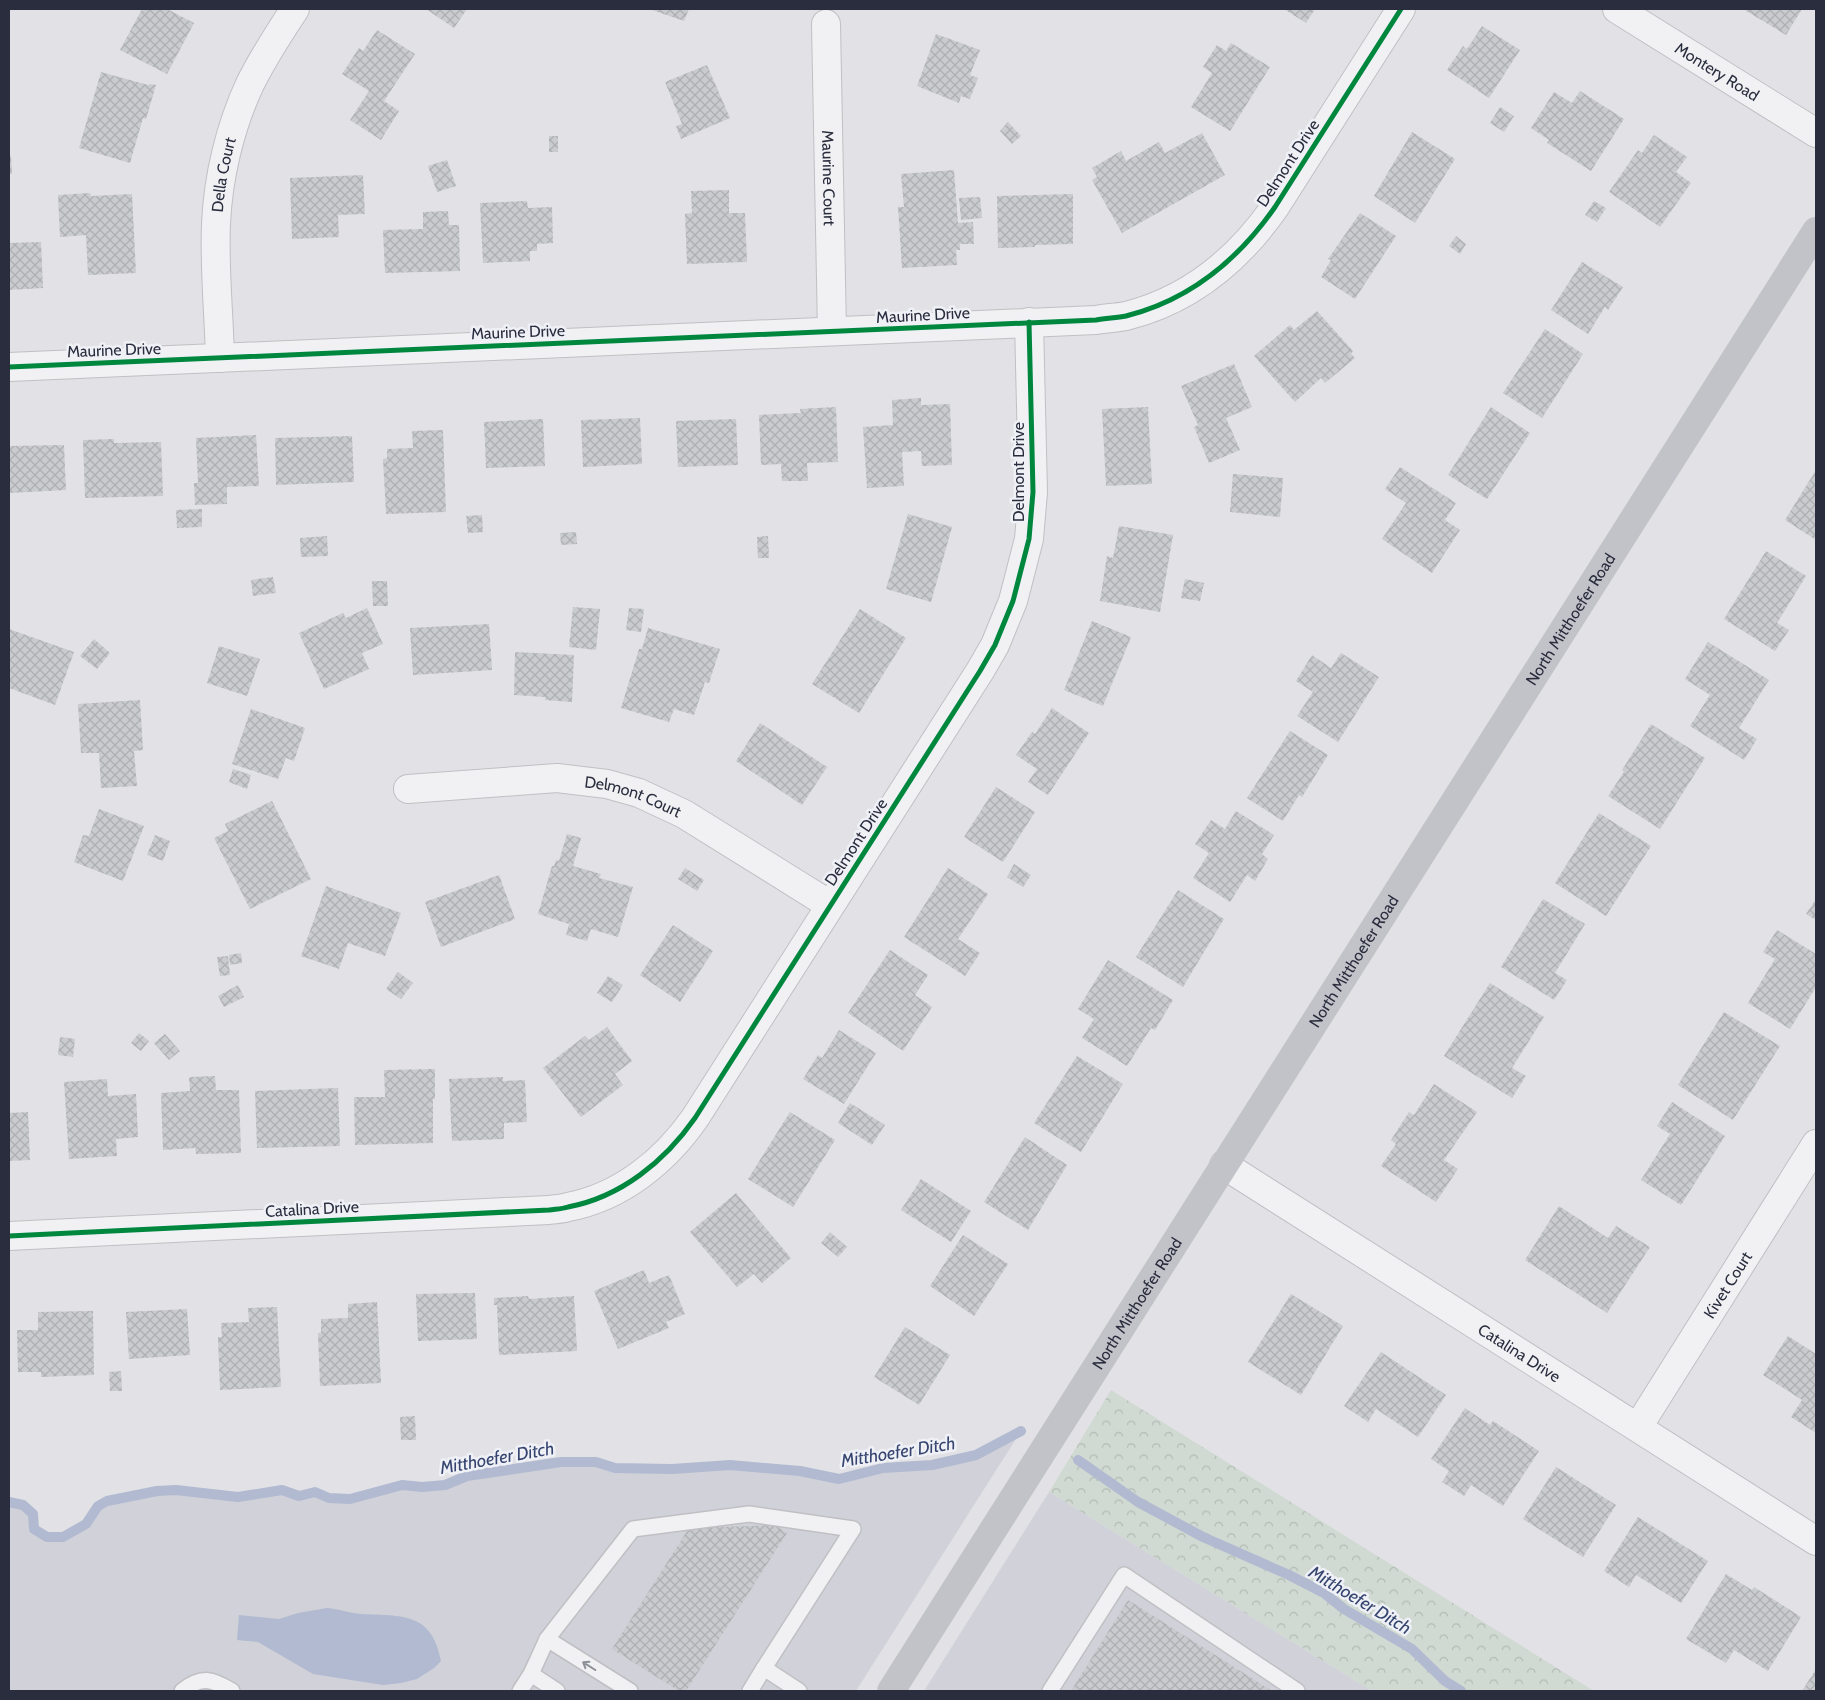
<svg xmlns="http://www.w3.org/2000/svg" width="1825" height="1700" font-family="Cabin,sans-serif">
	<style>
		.built { fill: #d0d1d9 }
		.forest { fill: url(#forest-crowns) }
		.water { fill: #b1bad0 }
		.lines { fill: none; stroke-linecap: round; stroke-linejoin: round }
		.stream { stroke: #b1bad0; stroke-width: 10 }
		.building { fill: url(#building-cross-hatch) }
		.lane-casing { stroke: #c0c0c4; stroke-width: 18 }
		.street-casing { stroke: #c0c0c4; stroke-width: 30 }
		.lane { stroke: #f1f1f3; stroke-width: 15 }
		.street { stroke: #f1f1f3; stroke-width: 28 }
		.secondary { stroke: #c2c3c8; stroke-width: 28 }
		.cycleway-casing { stroke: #eff1f6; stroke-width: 8 }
		.cycleway { stroke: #00873e; stroke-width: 5 }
		.oneway { stroke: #8d8f98 }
		.labels { text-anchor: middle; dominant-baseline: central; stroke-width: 5; stroke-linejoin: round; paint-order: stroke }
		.street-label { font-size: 16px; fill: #292d3e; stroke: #eff1f6 }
		.water-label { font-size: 18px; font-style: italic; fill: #364570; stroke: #eff1f6 }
	</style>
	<defs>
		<pattern id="forest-crowns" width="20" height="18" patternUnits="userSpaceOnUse" patternTransform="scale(1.25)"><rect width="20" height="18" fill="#d0d9d2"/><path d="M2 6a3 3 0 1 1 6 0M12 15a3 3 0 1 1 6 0" fill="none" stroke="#b3bbb5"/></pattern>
		<pattern id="building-cross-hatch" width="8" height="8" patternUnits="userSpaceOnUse" patternTransform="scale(1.25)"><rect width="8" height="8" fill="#cacbce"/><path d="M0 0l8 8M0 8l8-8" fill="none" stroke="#aeafb2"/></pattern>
	</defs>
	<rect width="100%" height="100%" fill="#e2e2e6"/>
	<g class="built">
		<path d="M1021 1431 856 1691H9V1502L23 1505 33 1514 34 1529 47 1537H63L86 1524 98 1506 107 1501 157 1491 176 1490 238 1497 282 1490 299 1496 315 1492 329 1498 350 1499 402 1485 422 1487 445 1485 467 1476 561 1462H596L615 1468 672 1469 730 1465 800 1471 839 1479 883 1468 932 1465 976 1455Z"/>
		<path d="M1049 1492 1372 1691H924Z"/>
	</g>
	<path class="forest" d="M1111 1390 1594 1691H1372L1049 1492Z"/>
	<path class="water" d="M327 1608C339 1609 349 1613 361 1614 402 1616 432 1612 441 1661L434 1668 417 1679 401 1683 383 1685 313 1674 258 1642 237 1640 239 1615 279 1619 298 1613Z"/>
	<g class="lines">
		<g class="stream">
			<path d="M1078 1460 1138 1502 1203 1537 1289 1575 1324 1593 1344 1609 1412 1649 1445 1681 1461 1691"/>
			<path d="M9 1502 23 1505 33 1514 34 1529 47 1537H63L86 1524 98 1506 107 1501 157 1491 176 1490 238 1497 282 1490 299 1496 315 1492 329 1498 350 1499 402 1485 422 1487 445 1485 467 1476 561 1462H596L615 1468 672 1469 730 1465 800 1471 839 1479 883 1468 932 1465 976 1455 1021 1431"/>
		</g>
	</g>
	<g class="building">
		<path d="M142 9H167L194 23 167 74 120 50Z"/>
		<path d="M426 9H467L454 28Z"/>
		<path d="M649 9H689L684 21Z"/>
		<path d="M1284 9H1315L1306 23Z"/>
		<path d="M1743 9H1802L1786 35Z"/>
		<path d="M1482 26 1520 50 1489 98 1447 70 1463 46 1467 49Z"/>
		<path d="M377 30 415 54 384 101 399 111 381 140 350 120 369 91 342 74 359 48 363 51Z"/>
		<path d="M936 34 980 50 970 75 978 78 970 99 961 96 959 103 917 86Z"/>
		<path d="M1231 43 1270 67 1230 131 1191 107 1212 73 1203 67 1217 45 1226 51Z"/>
		<path d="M707 65 730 118 681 139 676 126 682 124 665 82Z"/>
		<path d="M101 72 148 85 149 84 156 85 146 119 143 118 130 163 79 148Z"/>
		<path d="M1580 91 1624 119 1591 171 1547 143 1549 140 1531 128 1554 92 1572 103Z"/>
		<path d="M1500 107 1514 116 1504 132 1490 123Z"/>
		<path d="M1008 122 1021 136 1012 144 1000 131Z"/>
		<path d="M1412 132 1455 159 1415 223 1374 196Z"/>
		<path d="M1202 133 1225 175 1122 233 1092 180 1097 177 1092 168 1121 151 1126 161 1159 142 1165 153Z"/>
		<path d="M1654 135 1687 157 1676 172 1691 183 1660 227 1609 192 1638 150 1642 153Z"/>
		<rect x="549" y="136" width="9" height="16"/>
		<path d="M9 156H11L12 174H9Z"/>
		<path d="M447 160 456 186 437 192 428 166Z"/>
		<path d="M954 170 958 223 973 222 974 244H960V250H956L957 265 902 268 898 207H904L901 174Z"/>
		<path d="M363 175 365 214 338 215 339 237 292 239 290 178Z"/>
		<path d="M729 190V213H745L747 262 687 264 685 214 692 213 691 191Z"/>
		<path d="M90 193 91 196 132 194 136 273 88 275 86 235 60 237 58 195Z"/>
		<path d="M1073 194V244L1035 245V247L998 248 997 196Z"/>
		<path d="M980 197 982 218 961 220 959 198Z"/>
		<path d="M527 201 528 208 552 207 553 243 537 244V251H530V261L483 263 480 203Z"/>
		<path d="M1594 201 1606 208 1597 222 1585 215Z"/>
		<path d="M448 211 449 225H459L460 271 385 273 383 230 423 229V212Z"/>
		<path d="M1360 213 1396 236 1355 299 1321 277 1331 260 1328 259Z"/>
		<path d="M1456 236 1466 244 1460 254 1449 246Z"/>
		<path d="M41 242 43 288 9 290V243Z"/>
		<path d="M1582 262 1623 287 1608 310 1605 307 1588 334 1551 310Z"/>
		<path d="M1317 311 1353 351 1351 354 1355 358 1325 383 1321 378 1295 402 1254 356 1290 325 1294 330Z"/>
		<path d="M1545 329 1583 354 1542 418 1503 393Z"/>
		<path d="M1234 364 1252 407 1226 418 1240 450 1209 463 1194 427 1198 425 1181 386Z"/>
		<path d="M921 398V405L950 404 952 465 922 466 921 451 902 452 904 486 867 488 863 427 893 425 892 400Z"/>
		<path d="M836 407 838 462 807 463 808 481H782L781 464 761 465 759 415 801 413 800 409Z"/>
		<path d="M1148 407 1152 484 1106 486 1102 409Z"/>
		<path d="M1491 407 1530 433 1487 499 1448 475Z"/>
		<path d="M640 418 642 464 583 467 581 420Z"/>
		<path d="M543 419 545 466 486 468 484 422Z"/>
		<path d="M736 419 738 465 678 467 676 421Z"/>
		<path d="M443 430 446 512 386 514 383 459 387 458V449L413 448 412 431Z"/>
		<path d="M256 435 259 486 227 487V504L195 505 194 483H198L196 438Z"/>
		<path d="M352 436 354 482 276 485 275 438Z"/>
		<path d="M114 439V443L161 442 163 496 85 498 83 440Z"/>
		<path d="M64 445 66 490 9 493V446Z"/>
		<path d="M1400 467 1456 503 1445 520 1460 530 1432 573 1382 539 1406 503 1385 489Z"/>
		<path d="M1816 470V540L1785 520Z"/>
		<path d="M1233 474 1283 478 1280 517 1230 512Z"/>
		<path d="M202 509V527L177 528 176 510Z"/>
		<path d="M908 514 952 527 931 602 886 589Z"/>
		<path d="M482 515 483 532 468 533 466 516Z"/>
		<path d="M1119 526 1173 535 1160 612 1100 601 1107 556 1113 558Z"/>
		<path d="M576 532 577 544 561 545 560 533Z"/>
		<path d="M327 536 328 556 301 557 300 538Z"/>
		<path d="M768 536 769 558H758L757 537Z"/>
		<path d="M1766 551 1806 576 1777 623 1789 630 1775 651 1724 619Z"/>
		<path d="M273 577 276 593 253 596 251 580Z"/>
		<path d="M1185 579 1204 583 1200 601 1181 598Z"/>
		<path d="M372 581H387L388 606H373Z"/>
		<path d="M573 607 600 609 596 650 569 647Z"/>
		<path d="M367 608 383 644 362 653 369 669 324 689 299 633 343 613 346 618Z"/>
		<path d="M629 608 644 609 641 632 626 630Z"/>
		<path d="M860 609 906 638 859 713 812 684Z"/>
		<path d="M1092 621 1131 637 1103 706 1064 690Z"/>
		<path d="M489 624 492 670 413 675 410 628Z"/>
		<path d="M648 628 720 649 709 683 705 682 694 715 674 709 669 722 621 708 639 649H642Z"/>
		<path d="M9 629 74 652 55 705 9 688Z"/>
		<path d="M94 639 110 653 97 669 80 656Z"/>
		<path d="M1708 642 1769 680 1739 728 1757 739 1744 760 1690 726 1710 695 1685 679Z"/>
		<path d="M219 646 260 659 247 696 207 683Z"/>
		<path d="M515 652 574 655 572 702 545 700V697L514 695Z"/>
		<path d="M1341 653 1379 677 1338 742 1297 716 1313 692 1296 681 1312 655 1331 668Z"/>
		<path d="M140 700 143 750 134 751 137 786 101 788 99 753H81L78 704Z"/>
		<path d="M1052 708 1089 733 1048 795 1028 782 1037 769 1016 755 1032 732 1035 734Z"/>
		<path d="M251 709 305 728 294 761 286 758 278 779 232 764Z"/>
		<path d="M760 723 827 767 802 805 736 761Z"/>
		<path d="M1651 724 1705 758 1660 829 1608 796 1624 772 1622 770Z"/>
		<path d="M1290 731 1328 755 1302 797 1299 795 1283 821 1247 798Z"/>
		<path d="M233 769 251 775 247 789 229 782Z"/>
		<path d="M996 787 1035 812 1003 862 964 837Z"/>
		<path d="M272 801 311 879 250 909 214 838 228 831 225 824Z"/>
		<path d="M99 809 144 826 123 881 74 862 83 835 89 836Z"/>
		<path d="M1236 811 1274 835 1262 854 1268 859 1255 881 1247 875 1230 902 1193 878 1209 853 1195 844 1211 820 1225 829Z"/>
		<path d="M1599 813 1651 846 1606 916 1555 883Z"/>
		<path d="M567 834 581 838 573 866 601 874 599 878 633 887 618 937 591 929 587 941 566 935 569 924 538 914 552 866H554L556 860 559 861Z"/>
		<path d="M155 835 170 841 163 861 147 855Z"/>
		<path d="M1014 864 1031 875 1023 887 1007 877Z"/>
		<path d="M685 868 704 880 697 891 678 879Z"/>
		<path d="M948 868 988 894 958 939 980 953 965 976 904 937Z"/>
		<path d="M499 875 515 919 441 947 425 902Z"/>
		<path d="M326 886 401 913 385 956 348 943 339 969 301 956Z"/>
		<path d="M1178 890 1224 919 1183 987 1136 957Z"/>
		<path d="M1543 899 1585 924 1555 973 1567 980 1554 1000 1501 967Z"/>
		<path d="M1816 899V920L1806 914Z"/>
		<path d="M673 925 713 951 680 1002 640 975Z"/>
		<path d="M1777 930 1816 954V987L1790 1029 1748 1003 1775 959 1763 952Z"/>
		<path d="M890 950 928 975 915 995 932 1007 903 1051 848 1013Z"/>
		<path d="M241 953 242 963 230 965 229 955Z"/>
		<path d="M228 956 230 975 220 976 217 957Z"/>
		<path d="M1108 960 1173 1000 1155 1030 1151 1028 1127 1066 1082 1038 1094 1019 1078 1009Z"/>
		<path d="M398 972 413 983 401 999 386 989Z"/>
		<path d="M608 976 623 985 612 1002 597 993Z"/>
		<path d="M1490 983 1544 1017 1512 1068 1526 1076 1512 1098 1444 1056Z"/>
		<path d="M238 985 244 997 224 1007 218 996Z"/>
		<path d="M1724 1012 1780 1046 1733 1120 1678 1085Z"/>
		<path d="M607 1027 632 1061 615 1074 623 1085 581 1117 543 1068 585 1036 589 1040Z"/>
		<path d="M839 1030 876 1053 844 1104 803 1079 818 1055 822 1058Z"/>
		<path d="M139 1033 149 1041 141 1051 131 1043Z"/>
		<path d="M165 1034 180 1051 169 1060 154 1043Z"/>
		<path d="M60 1037 75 1039 73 1057 58 1055Z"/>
		<path d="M1077 1056 1123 1084 1081 1152 1034 1123Z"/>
		<path d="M435 1069V1099H433V1143L355 1145 354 1097H385L384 1070Z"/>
		<path d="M215 1076 216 1090H239L241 1153 196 1154 195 1148 163 1150 161 1093 190 1091 189 1077Z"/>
		<path d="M503 1077V1081L525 1080 527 1122 504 1123V1139L452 1141 449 1079Z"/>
		<path d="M107 1079 108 1096 136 1094 138 1137 116 1139 117 1156 69 1159 64 1082Z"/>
		<path d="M1434 1084 1477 1112 1444 1160 1458 1169 1436 1202 1381 1166 1396 1144 1391 1140 1409 1112 1414 1115Z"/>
		<path d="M338 1088 340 1146 257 1148 255 1091Z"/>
		<path d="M1672 1102 1725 1136 1681 1205 1641 1180 1670 1134 1657 1126Z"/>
		<path d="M850 1103 885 1125 872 1145 838 1123Z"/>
		<path d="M28 1112 30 1160 9 1161V1113Z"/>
		<path d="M790 1112 835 1140 793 1207 748 1179Z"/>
		<path d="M1025 1137 1067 1165 1028 1230 984 1202Z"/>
		<path d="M921 1179 971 1211 951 1242 901 1210Z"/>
		<path d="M736 1193 791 1258 762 1283 754 1274 737 1287 690 1232Z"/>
		<path d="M1559 1206 1608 1238 1616 1226 1650 1247 1607 1313 1525 1260Z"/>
		<path d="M830 1232 847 1247 838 1257 821 1243Z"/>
		<path d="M963 1235 1008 1264 974 1316 930 1286Z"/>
		<path d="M644 1270 649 1283 669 1275 685 1314 666 1322 669 1328 618 1349 594 1291Z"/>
		<path d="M475 1293 477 1339 418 1341 416 1294Z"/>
		<path d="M1291 1294 1343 1326 1301 1395 1248 1362Z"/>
		<path d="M528 1296 529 1299 574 1296 577 1351 499 1355 497 1305H494V1298Z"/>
		<path d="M377 1302 381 1383 320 1386 318 1333H321V1319L348 1318V1304Z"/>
		<path d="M277 1307 281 1387 220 1390 218 1337H222L221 1323 249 1322 248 1308Z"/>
		<path d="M187 1309 190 1355 129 1359 126 1312Z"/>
		<path d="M93 1311 94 1375 41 1377V1372H18L17 1330H38V1312Z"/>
		<path d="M905 1327 950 1355 919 1405 874 1377Z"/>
		<path d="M1788 1336 1816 1354V1433L1791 1417 1802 1400 1763 1375Z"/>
		<path d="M1381 1352 1446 1395 1418 1437 1376 1409 1368 1422 1344 1406Z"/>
		<path d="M121 1371 122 1391H110L109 1372Z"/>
		<path d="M1465 1408 1490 1425 1493 1421 1539 1451 1503 1506 1471 1485 1464 1496 1442 1482 1449 1471 1431 1459Z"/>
		<path d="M415 1416 416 1440H401L400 1417Z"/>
		<path d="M1556 1467 1616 1505 1583 1557 1523 1519Z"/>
		<path d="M1638 1517 1708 1561 1681 1603 1636 1575 1629 1587 1604 1571Z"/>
		<path d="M775 1525 787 1533 686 1691H679L612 1649 689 1528Z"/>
		<path d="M1726 1574 1752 1590 1754 1587 1801 1617 1768 1671 1734 1650 1726 1663 1686 1639Z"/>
		<path d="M1128 1600 1272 1691H1071Z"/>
		<path d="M1816 1669V1691H1802Z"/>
	</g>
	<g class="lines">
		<g class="lane-casing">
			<g id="lane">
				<path d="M547 1639 630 1691"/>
				<path d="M531 1674 547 1639 633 1529 749 1514 853 1529 764 1668 799 1691"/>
				<path d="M182 1691C202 1675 212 1679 232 1691"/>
				<path d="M520 1691 531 1674 557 1691"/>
				<path d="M750 1691 764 1668"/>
				<path d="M1050 1691 1124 1575 1297 1691"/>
			</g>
		</g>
		<g class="street-casing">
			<g id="street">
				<path id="s1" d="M1617 9 1816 133"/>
				<path id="s2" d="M826 24 832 331"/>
				<path id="s3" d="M220 358C219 314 214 269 216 224 218 177 230 127 250 84 263 58 279 33 295 9"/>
				<path d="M9 367 1096 320C1106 318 1116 318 1126 316 1190 300 1238 260 1275 207L1401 9"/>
				<path id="s4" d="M408 789 557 778 607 784 639 793 684 814 830 905"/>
				<path id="s5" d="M1224 1165 1816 1541"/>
				<path d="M9 1236 549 1210C556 1209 562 1209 568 1207 621 1197 665 1161 695 1118L980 671 995 645 1013 601 1029 539 1033 492 1029 322"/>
				<path id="s6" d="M1638 1427 1816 1144"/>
			</g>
		</g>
		<use href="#lane" class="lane"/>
		<use href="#street" class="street"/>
		<path class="secondary" id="s7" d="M891 1691 1816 231"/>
		<g class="cycleway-casing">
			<g id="cycleway">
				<path d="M9 367 1096 320C1106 318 1116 318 1126 316 1190 300 1238 260 1275 207L1401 9"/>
				<path d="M9 1236 549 1210C556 1209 562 1209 568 1207 621 1197 665 1161 695 1118L980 671 995 645 1013 601 1029 539 1033 492 1029 322"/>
			</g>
		</g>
		<use href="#cycleway" class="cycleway"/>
	</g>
	<defs><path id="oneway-shaft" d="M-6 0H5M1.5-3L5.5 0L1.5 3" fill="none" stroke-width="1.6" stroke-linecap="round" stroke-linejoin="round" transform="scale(1.25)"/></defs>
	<use class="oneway" href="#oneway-shaft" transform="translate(589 1666) rotate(-148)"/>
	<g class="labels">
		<g class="street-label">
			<text stroke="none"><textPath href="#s1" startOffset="118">Montery Road</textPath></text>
			<text transform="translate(1288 163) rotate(-57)">Delmont Drive</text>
			<text stroke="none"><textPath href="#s3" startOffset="184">Della Court</textPath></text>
			<text stroke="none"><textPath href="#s2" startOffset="154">Maurine Court</textPath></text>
			<text transform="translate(923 315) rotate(-3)">Maurine Drive</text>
			<text transform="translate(518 332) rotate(-2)">Maurine Drive</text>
			<text transform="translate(114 350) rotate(-2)">Maurine Drive</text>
			<text transform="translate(1018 472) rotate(-90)">Delmont Drive</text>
			<text stroke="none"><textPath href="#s7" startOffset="1269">North Mitthoefer Road</textPath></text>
			<text stroke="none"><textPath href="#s4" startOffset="228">Delmont Court</textPath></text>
			<text transform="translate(856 842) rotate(-57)">Delmont Drive</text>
			<text stroke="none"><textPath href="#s7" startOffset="864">North Mitthoefer Road</textPath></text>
			<text transform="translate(312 1209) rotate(-3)">Catalina Drive</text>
			<text stroke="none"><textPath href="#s6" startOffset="168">Kivet Court</textPath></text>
			<text stroke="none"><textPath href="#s7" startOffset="459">North Mitthoefer Road</textPath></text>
			<text stroke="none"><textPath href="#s5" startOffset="350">Catalina Drive</textPath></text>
		</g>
		<g class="water-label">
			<text transform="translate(898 1452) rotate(-9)">Mitthoefer Ditch</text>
			<text transform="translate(497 1458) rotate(-10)">Mitthoefer Ditch</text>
			<text transform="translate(1360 1600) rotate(31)">Mitthoefer Ditch</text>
		</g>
	</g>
	<rect width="1825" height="1700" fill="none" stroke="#292d3e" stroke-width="20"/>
</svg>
